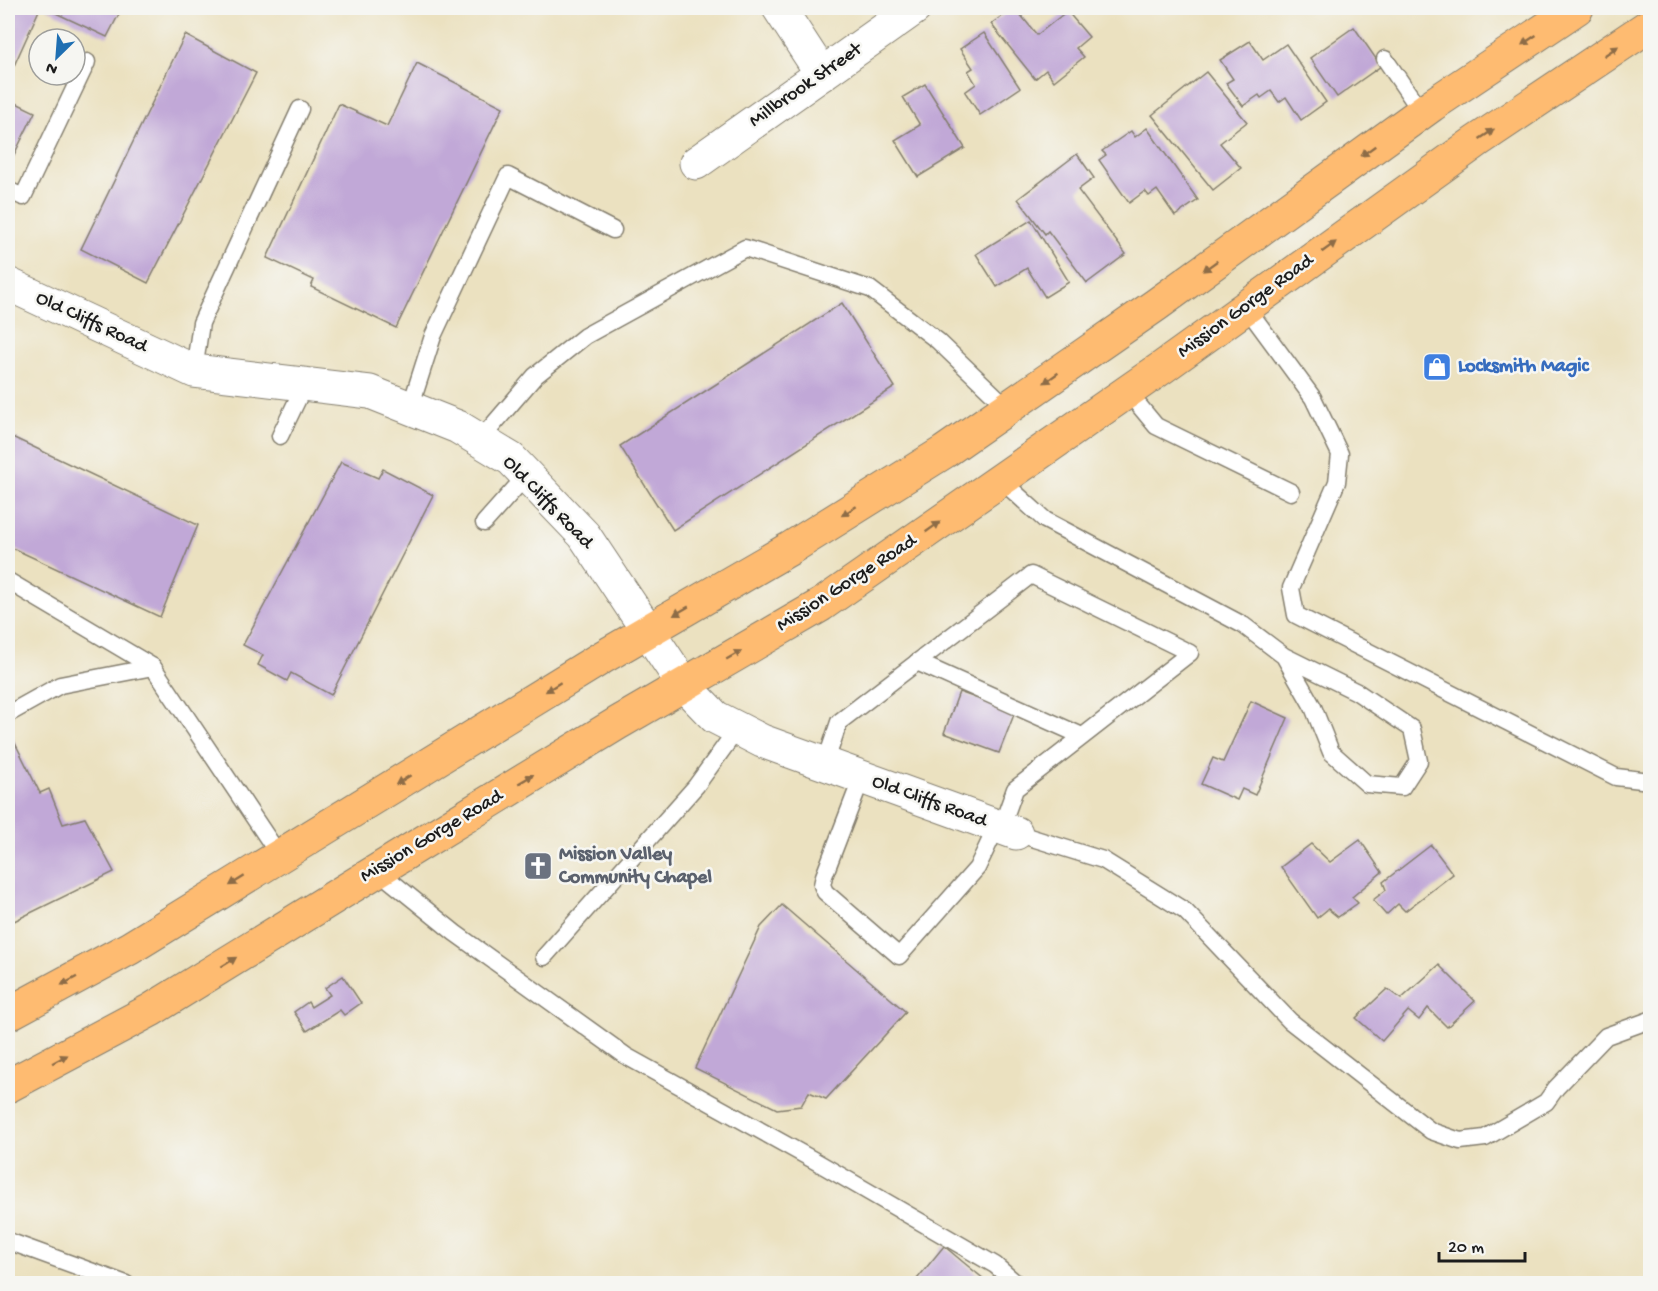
<svg xmlns="http://www.w3.org/2000/svg" width="1658" height="1291" font-family="'Gochi Hand',sans-serif">
	<style>
		.building { fill: #c1a8d7 }
		.lines { fill: none; stroke-linecap: round; stroke-linejoin: round }
		.service-casing { stroke: #847e6e; stroke-width: 19 }
		.minor-casing { stroke: #847e6e; stroke-width: 35 }
		.primary-casing { stroke: #847e6e; stroke-width: 35 }
		.service { stroke: #fff; stroke-width: 16 }
		.minor { stroke: #fff; stroke-width: 33 }
		.primary { stroke: #febb71; stroke-width: 33 }
		.oneway { fill: #8d6c46 }
		.labels { text-anchor: middle; dominant-baseline: central; stroke-width: 5; stroke-linejoin: round; paint-order: stroke }
		.street-label { font-size: 20px; fill: #1c1c1c; stroke: #f6f6f2 }
		.shop-label { font-size: 20px; font-weight: bold; fill: #366cbe; stroke: #f6f6f2; text-anchor: start }
		.worship-label { font-size: 20px; font-weight: bold; fill: #5b616d; stroke: #f6f6f2; text-anchor: start }
	</style>
	<rect width="100%" height="100%" fill="#f6f6f2"/>
	<filter id="ink" filterUnits="userSpaceOnUse"><feTurbulence type="fractalNoise" baseFrequency=".0167" numOctaves="2"/><feDisplacementMap in="SourceGraphic" scale="12" xChannelSelector="R" yChannelSelector="G"/><feConvolveMatrix kernelMatrix="1 2 1 2 8 2 1 2 1" color-interpolation-filters="sRGB"/></filter>
	<filter id="wash" filterUnits="userSpaceOnUse"><feTurbulence type="fractalNoise" baseFrequency=".008" numOctaves="4" result="noise"/><feDisplacementMap in="SourceGraphic" scale="24" xChannelSelector="R" yChannelSelector="G"/><feGaussianBlur stdDeviation="1.35" result="paint"/><feColorMatrix in="noise" values="0 0 0 0 0 0 0 0 0 0 0 0 0 0 0 0 0 1.4 0 .05"/><feComposite in="paint" operator="in"/></filter>
	<g filter="url(#wash)">
		<rect width="100%" height="100%" fill="#ebe1c0"/>
		<g id="blocks">
			<g class="building">
				<path d="M8 8H40L8 79Z"/>
				<path d="M45 8H122L107 37Z"/>
				<path d="M1013 8H1015L1037 35 1067 11 1089 37 1076 48 1084 57 1054 81 1046 70 1035 79 991 24Z"/>
				<path d="M1354 27 1381 66 1337 97 1310 58Z"/>
				<path d="M984 33 1020 88 980 115 965 92 976 84 968 71 973 68 960 49Z"/>
				<path d="M185 35 256 73 148 283 81 249Z"/>
				<path d="M1250 41 1263 60 1286 44 1326 102 1301 120 1286 97 1279 102 1271 91 1261 98 1259 95 1243 106 1226 83 1233 79 1220 60Z"/>
				<path d="M417 63 503 107 396 328 311 287 314 280 267 258 339 104 387 126Z"/>
				<path d="M1206 72 1247 122 1220 143 1241 168 1213 190 1152 115Z"/>
				<path d="M925 84 965 148 918 177 895 140 920 125 903 97Z"/>
				<path d="M8 99 35 112 9 165 8 164Z"/>
				<path d="M1147 128 1198 200 1175 216 1157 190 1149 196 1145 191 1129 203 1099 160 1106 155 1102 151 1131 131 1135 137Z"/>
				<path d="M1077 154 1094 178 1078 190 1126 254 1087 283 1048 231 1045 234 1018 199Z"/>
				<path d="M1031 220 1069 282 1045 297 1027 268 997 287 976 254Z"/>
				<path d="M842 303 895 387 673 530 620 446Z"/>
				<path d="M8 435 198 525 160 617 8 546Z"/>
				<path d="M341 462 378 478 383 469 433 495 331 695 291 673 287 681 258 665 263 655 243 645Z"/>
				<path d="M959 692 1015 712 999 753 944 733Z"/>
				<path d="M1251 701 1288 718 1255 795 1242 789 1237 800 1201 784 1213 758 1223 762Z"/>
				<path d="M11 735 40 793 49 789 63 824 85 818 114 872 8 924V737Z"/>
				<path d="M1360 840 1382 872 1352 897 1358 903 1338 917 1328 909 1317 918 1281 867 1311 844 1330 862Z"/>
				<path d="M1431 845 1453 874 1405 911 1398 904 1386 915 1373 900 1386 890 1383 882Z"/>
				<path d="M782 905 906 1012 826 1099 809 1092 801 1106 777 1109 695 1068 761 927Z"/>
				<path d="M1439 965 1475 1001 1447 1027 1428 1008 1419 1020 1408 1011 1382 1041 1356 1018 1387 989 1401 999Z"/>
				<path d="M343 976 361 1003 344 1015 340 1010 307 1031 294 1012 308 1002 311 1007 330 995 325 988Z"/>
				<path d="M944 1246 963 1262 990 1284H913Z"/>
			</g>
		</g>
	</g>
	<g filter="url(#ink)">
		<use href="#blocks" fill-opacity="0" stroke="#847e6e" stroke-width="1.5"/>
		<g class="lines">
			<g class="service-casing">
				<g id="service">
					<path d="M1385 59 1422 113"/>
					<path d="M8 190 23 197 87 62"/>
					<path d="M1246 307 1313 398 1340 454 1337 482 1291 588 1296 615 1616 777 1650 781"/>
					<path d="M194 371 201 323 300 109"/>
					<path d="M1127 391 1156 426 1291 492"/>
					<path d="M410 408 433 336 508 176 613 230"/>
					<path d="M280 436 305 384"/>
					<path d="M480 440 535 376 585 336 745 248 870 289 938 341 1008 408"/>
					<path d="M1000 479 1045 520 1243 625 1284 656 1313 707 1331 752 1367 784 1402 787 1419 761 1412 729 1357 692 1284 656"/>
					<path d="M484 523 526 476"/>
					<path d="M8 581 153 667"/>
					<path d="M917 662 1082 736"/>
					<path d="M8 714 60 685 153 667 279 855"/>
					<path d="M825 764 839 722 1031 575 1190 653 1015 789 1001 828"/>
					<path d="M862 777 824 876 822 885 825 892 899 956 977 868 997 826"/>
					<path d="M1016 833 1103 860 1185 911 1290 1021 1431 1131 1460 1141 1485 1138 1546 1102 1556 1088 1606 1036 1650 1020"/>
					<path d="M377 870 455 933 626 1056 817 1162 995 1265 1017 1284"/>
					<path d="M544 957 696 786 738 728"/>
					<path d="M8 1241 126 1284"/>
				</g>
			</g>
			<g class="minor-casing">
				<g id="minor">
					<path d="M779 8 822 74"/>
					<path d="M696 163 915 8"/>
					<path d="M8 284 194 371 370 392 458 427 511 459 584 535 684 685 715 717 762 741 1016 833"/>
				</g>
			</g>
			<g class="primary-casing">
				<g id="primary">
					<path d="M8 1014 130 948 603 657 789 549 944 452 1156 305 1432 105 1577 8"/>
					<path d="M8 1086 151 1010 422 843 618 723 821 605 1163 367 1477 141 1650 25"/>
				</g>
			</g>
			<use href="#service" class="service"/>
			<use href="#minor" class="minor"/>
			<use href="#primary" class="primary"/>
		</g>
		<defs><path id="oneway-solid" d="M-6-.8H1V-3.2L6.5 0L1 3.2V.8H-6Z" transform="scale(1.5)"/></defs>
		<g class="oneway">
			<use href="#oneway-solid" transform="translate(1529 40) rotate(146)"/>
			<use href="#oneway-solid" transform="translate(1611 51) rotate(-34)"/>
			<use href="#oneway-solid" transform="translate(1487 134) rotate(-34)"/>
			<use href="#oneway-solid" transform="translate(1368 151) rotate(144)"/>
			<use href="#oneway-solid" transform="translate(1329 247) rotate(-36)"/>
			<use href="#oneway-solid" transform="translate(1210 266) rotate(144)"/>
			<use href="#oneway-solid" transform="translate(1051 378) rotate(145)"/>
			<use href="#oneway-solid" transform="translate(849 511) rotate(148)"/>
			<use href="#oneway-solid" transform="translate(933 527) rotate(-35)"/>
			<use href="#oneway-solid" transform="translate(681 611) rotate(150)"/>
			<use href="#oneway-solid" transform="translate(734 655) rotate(-30)"/>
			<use href="#oneway-solid" transform="translate(553 687) rotate(148)"/>
			<use href="#oneway-solid" transform="translate(526 779) rotate(-31)"/>
			<use href="#oneway-solid" transform="translate(403 780) rotate(148)"/>
			<use href="#oneway-solid" transform="translate(237 881) rotate(148)"/>
			<use href="#oneway-solid" transform="translate(229 962) rotate(-32)"/>
			<use href="#oneway-solid" transform="translate(69 981) rotate(152)"/>
			<use href="#oneway-solid" transform="translate(60 1059) rotate(-28)"/>
		</g>
	</g>
	<defs>
		<g id="shop-square" transform="scale(1.5)"><rect x="-9" y="-9" width="18" height="18" rx="4" fill="#3f7fe0" stroke="#f6f6f2"/><path d="M-5-2.5h2.3a2.7 3.5 0 0 1 5.4 0H5L5.5 6h-11ZM-1.5-2.5h3a1.5 2.3 0 0 0-3 0Z" fill="#fff"/></g>
		<g id="church-square" transform="scale(1.5)"><rect x="-9" y="-9" width="18" height="18" rx="4" fill="#6b7280" stroke="#f6f6f2"/><path d="M-1.2-6h2.4v3.5h3.3v2.4h-3.3V6h-2.4V-.1h-3.3v-2.4h3.3Z" fill="#fff"/></g>
	</defs>
	<g fill-rule="evenodd">
		<use href="#shop-square" x="1437" y="367"/>
		<use href="#church-square" x="538" y="866"/>
	</g>
	<g class="labels">
		<g class="street-label">
			<text transform="translate(806 86) rotate(-35)">Millbrook Street</text>
			<text transform="translate(1246 307) rotate(-36)">Mission Gorge Road</text>
			<text transform="translate(91 323) rotate(25)">Old Cliffs Road</text>
			<text transform="translate(547 503) rotate(46)">Old Cliffs Road</text>
			<text transform="translate(847 584) rotate(-33)">Mission Gorge Road</text>
			<text transform="translate(929 802) rotate(20)">Old Cliffs Road</text>
			<text transform="translate(432 837) rotate(-31)">Mission Gorge Road</text>
		</g>
		<g class="shop-label">
			<text x="1458" y="367">Locksmith Magic</text>
		</g>
		<g class="worship-label">
			<text x="559" y="855">Mission Valley<tspan x="559" dy="23">Community Chapel</tspan></text>
		</g>
	</g>
	<rect width="1658" height="1291" fill="none" stroke="#f6f6f2" stroke-width="30"/>
	<g transform="translate(57 57) rotate(205)"><circle r="28" fill="#f6f6f2" stroke="#9f9f9c" stroke-width="1.5"/>
	<path d="M0-4.5L10 22L0 15L-10 22Z" fill="#1f6fb2"/>
	<text y="-9" font-size="16" font-weight="bold" text-anchor="middle" fill="#1c1c1c">N</text>
	</g>
	<path d="M1439 1252v9h86v-9" fill="none" stroke="#1c1c1c" stroke-width="3"/>
	<text x="1448" y="1252" font-size="18" fill="#1c1c1c" stroke="#f6f6f2" stroke-width="4.5" paint-order="stroke">20 m</text>
</svg>
